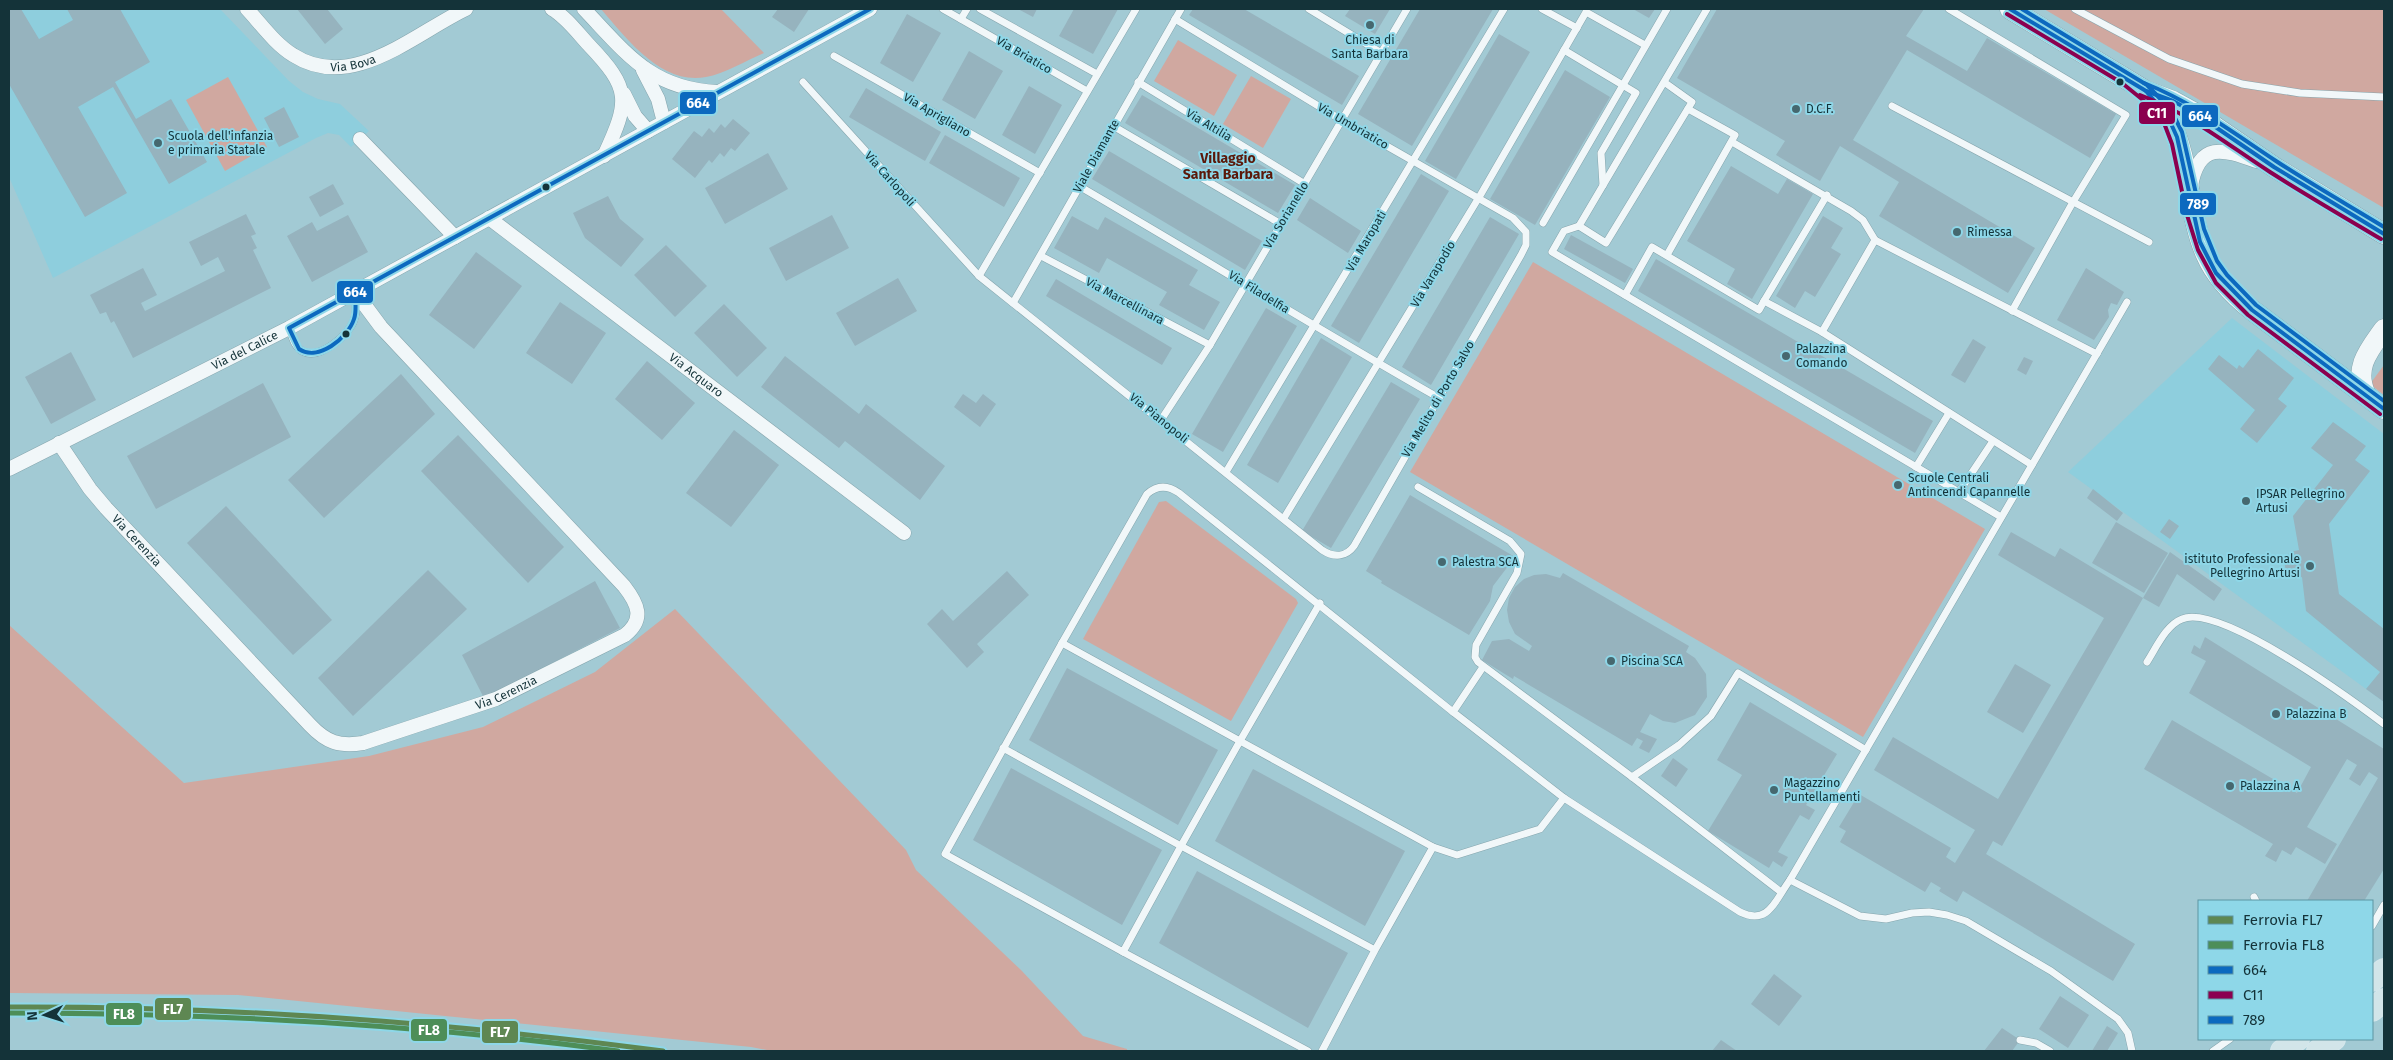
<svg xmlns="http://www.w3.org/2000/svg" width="2393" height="1060" font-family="'Fira Sans',sans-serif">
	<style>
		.built { fill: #8ecedd }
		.green { fill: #d0a8a0 }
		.building { fill: #96b3be }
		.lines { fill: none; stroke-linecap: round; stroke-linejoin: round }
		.lane-casing { stroke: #85a5ad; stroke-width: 8 }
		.street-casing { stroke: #85a5ad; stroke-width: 15 }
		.secondary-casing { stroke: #85a5ad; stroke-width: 21 }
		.primary-casing { stroke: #d5e7ec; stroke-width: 24 }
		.lane { stroke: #f1f7f9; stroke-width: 7 }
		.street { stroke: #f1f7f9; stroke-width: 14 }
		.secondary { stroke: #f1f7f9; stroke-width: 20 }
		.primary { stroke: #d2e5e9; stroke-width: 22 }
		.bus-1-casing { stroke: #8ed7e8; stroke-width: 8 }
		.bus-2-casing { stroke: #8ed7e8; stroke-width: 8 }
		.bus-3-casing { stroke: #8ed7e8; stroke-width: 8 }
		.bus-1 { stroke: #0c69bf; stroke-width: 4 }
		.bus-2 { stroke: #8b004f; stroke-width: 4 }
		.bus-3 { stroke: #0c69bf; stroke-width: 4 }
		.rail-1-casing { stroke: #8ed7e8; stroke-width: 9 }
		.rail-2-casing { stroke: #8ed7e8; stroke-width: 9 }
		.rail-1 { stroke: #5e8752; stroke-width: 5 }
		.rail-2 { stroke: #4d8e58; stroke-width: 5 }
		.poi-dot { fill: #46686f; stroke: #8ed7e8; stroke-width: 2 }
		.bus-dot { fill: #143339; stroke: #8ed7e8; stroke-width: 2 }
		.labels { text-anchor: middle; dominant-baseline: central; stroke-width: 4; stroke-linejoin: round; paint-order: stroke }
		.poi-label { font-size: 12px; fill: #143339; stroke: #8ed7e8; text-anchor: start }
		.street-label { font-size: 12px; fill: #143339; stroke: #8ed7e8 }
		.neighbourhood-label { font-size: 14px; font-weight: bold; fill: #5b190a; stroke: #8ed7e8 }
		.line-badge { stroke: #8ed7e8; stroke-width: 2 }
		.badge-label { font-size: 14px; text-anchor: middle; font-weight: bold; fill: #fff }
	</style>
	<rect width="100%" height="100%" fill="#a2cad4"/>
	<g class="built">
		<path d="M9 9H220L289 81 303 92 318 99 340 104 369 131 351 147 339 135 328 133 316 138 53 278 9 177Z"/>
		<path d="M2232 318 2384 434V702L2068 472Z"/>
	</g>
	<g class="green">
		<path d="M601 9H721L764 53C747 60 724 74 706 77 662 86 626 38 601 9Z"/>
		<path d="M2044 9H2384V208Z"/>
		<path d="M1178 40 1237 75 1214 116 1154 81Z"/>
		<path d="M1251 76 1291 99 1263 148 1223 124Z"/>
		<path d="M228 77 267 147 225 171 186 100Z"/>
		<path d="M1533 262 1985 529 1863 737 1410 472Z"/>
		<path d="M2384 365V395L2370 384Z"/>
		<path d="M1166 501 1296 599 1298 603 1231 721 1083 639 1159 502Z"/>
		<path d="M675 609 906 850 916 870 1021 970 1083 1036 1127 1049V1051H772L751 1047 238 995 9 993V625L184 783 369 756 483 727 595 672Z"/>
	</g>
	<g class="building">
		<path d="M9 9H21L39 39 73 20 67 9H120L150 62 115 82 136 119 171 99 207 162 169 184 113 87 78 107 127 193 85 217 9 84Z"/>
		<path d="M297 9H327L343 29 325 44Z"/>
		<path d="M778 9H809L794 32 772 17Z"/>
		<path d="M1018 9H1037L1033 17Z"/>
		<path d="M1074 9H1118L1093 54 1059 36Z"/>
		<path d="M1193 9H1244L1359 76 1342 105 1189 15Z"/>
		<path d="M1350 9H1390L1375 34 1345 16Z"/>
		<path d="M1420 9H1493L1412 146 1358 114Z"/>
		<path d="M1633 9H1655L1649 18Z"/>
		<path d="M1717 9H1924L1906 36 1967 71 1987 38 2116 114 2090 158 1907 50 1853 140 2035 248 2008 293 1879 216 1899 182 1840 146 1820 181 1776 155 1785 141 1677 78Z"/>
		<path d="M907 14 941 33 913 82 880 63Z"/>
		<path d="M1499 34 1530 52 1456 179 1425 161Z"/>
		<path d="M969 51 1003 71 975 119 942 100Z"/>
		<path d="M1565 70 1610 97 1535 225 1490 199Z"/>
		<path d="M1029 86 1062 105 1035 154 1002 135Z"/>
		<path d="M866 88 941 132 925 161 849 117Z"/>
		<path d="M1142 95 1295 185 1278 213 1125 123Z"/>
		<path d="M284 107 299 137 279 147 264 118Z"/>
		<path d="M733 119 750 133 735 151 731 148 724 157 720 153 712 163 709 160 695 178 672 159 694 131 702 137 709 128 714 133 721 124 725 128Z"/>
		<path d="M945 135 1020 178 1004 207 929 163Z"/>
		<path d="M1109 151 1262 241 1245 270 1092 179Z"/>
		<path d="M768 153 788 189 725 224 705 188Z"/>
		<path d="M1731 166 1778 194 1787 179 1813 194 1752 299 1727 284 1735 269 1687 241Z"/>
		<path d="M1421 174 1449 191 1359 343 1331 326Z"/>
		<path d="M333 184 344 204 320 217 309 197Z"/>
		<path d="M608 196 620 219 644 239 621 267 585 238 573 213Z"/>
		<path d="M1310 198 1361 231 1348 253 1297 220Z"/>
		<path d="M246 214 256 234 251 236 257 248 253 250 271 288 133 358 114 321 111 323 106 312 100 314 90 295 143 268 157 295 141 303 145 311 225 271 218 257 201 266 189 242Z"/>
		<path d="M348 215 368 252 312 282 287 236 312 222 317 231Z"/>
		<path d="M832 215 849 248 786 281 769 248Z"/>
		<path d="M1072 216 1098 230 1105 217 1198 270 1189 285 1220 302 1204 330 1159 305 1167 292 1107 258 1099 273 1054 248Z"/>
		<path d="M1823 216 1843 228 1831 248 1841 254 1815 297 1805 291 1795 308 1776 296Z"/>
		<path d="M1490 217 1519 234 1431 385 1402 367Z"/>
		<path d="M1571 235 1633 269 1625 283 1564 249Z"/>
		<path d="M666 245 707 286 675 317 634 275Z"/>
		<path d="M476 252 522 286 474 349 429 315Z"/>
		<path d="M1656 259 1933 421 1915 453 1638 291Z"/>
		<path d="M2086 268 2124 292 2117 305 2111 303 2108 310 2109 317 2094 340 2057 320Z"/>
		<path d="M898 278 917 311 855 346 836 313Z"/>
		<path d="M1056 279 1172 348 1162 365 1046 296Z"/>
		<path d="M560 302 606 333 572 384 526 353Z"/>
		<path d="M724 304 767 348 737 377 694 333Z"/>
		<path d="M1266 308 1297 326 1223 452 1192 434Z"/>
		<path d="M1321 338 1352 357 1278 483 1247 465Z"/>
		<path d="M1973 339 1986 347 1965 383 1951 375Z"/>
		<path d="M2258 349 2294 378 2278 399 2287 406 2257 443 2240 429 2255 410 2208 369 2219 355 2237 369 2239 365 2243 368Z"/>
		<path d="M71 352 96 400 51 424 25 377Z"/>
		<path d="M785 356 859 414 866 404 945 466 920 500 845 441 839 448 761 387Z"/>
		<path d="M2024 357 2033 361 2026 375 2017 370Z"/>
		<path d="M647 361 695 403 662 440 615 399Z"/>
		<path d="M401 374 435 414 324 518 288 480Z"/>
		<path d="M1391 382 1420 399 1331 548 1302 531Z"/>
		<path d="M263 383 291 437 156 509 127 456Z"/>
		<path d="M963 394 976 403 983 394 996 404 980 427 954 407Z"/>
		<path d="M2333 422 2366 446 2355 460 2370 471 2329 524 2339 594 2384 629V702L2366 689 2380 672 2306 611 2302 577 2295 579 2286 572 2284 560 2290 552 2299 550 2293 516 2333 465 2311 448Z"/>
		<path d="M734 430 779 465 731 527 686 493Z"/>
		<path d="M458 435 564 547 528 583 421 471Z"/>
		<path d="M2093 489 2123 513 2117 521 2087 498Z"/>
		<path d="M1410 495 1515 557 1493 586 1490 601 1469 635 1381 583 1382 581 1366 571Z"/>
		<path d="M226 506 332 620 293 655 187 543Z"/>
		<path d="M2169 519 2179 526 2170 539 2160 532Z"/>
		<path d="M2116 522 2168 553 2144 593 2092 563Z"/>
		<path d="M2011 532 2055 557 2060 548 2143 598 2170 552 2222 589 2214 601 2177 574 2159 607 2143 598 2002 846 1993 841 1986 854 2135 944 2113 981 1963 891 1957 902 1939 891 1941 888 1931 882 1925 892 1840 842 1846 831 1839 827 1859 794 1951 848 1946 857 1955 863 1975 830 1874 770 1893 737 1998 799 2104 618 1998 555Z"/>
		<path d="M428 570 467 609 353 716 318 678Z"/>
		<path d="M1007 571 1029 595 977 644 984 652 967 668 927 624 942 609 953 621Z"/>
		<path d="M1563 573 1689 646 1686 652 1695 658 1706 674 1707 697 1695 715 1675 723 1663 721 1650 714 1640 732 1657 739 1649 753 1639 748 1643 741 1637 738 1632 746 1514 676 1513 679 1482 660 1492 641 1509 639 1529 651 1532 646 1515 634 1509 622 1507 610 1509 598 1515 587 1524 579 1534 575 1546 574 1560 578Z"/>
		<path d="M595 581 620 628 484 698 462 655Z"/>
		<path d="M2205 637 2384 749V869L2364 901H2307L2378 778 2369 772 2360 786 2349 779 2357 765 2347 759 2307 827 2337 844 2325 864 2296 847 2291 855 2282 850 2276 862 2265 856 2273 844 2144 769 2172 720 2297 793 2311 767 2189 693 2206 661 2191 653 2194 645 2200 649Z"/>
		<path d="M2015 664 2051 685 2023 733 1987 712Z"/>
		<path d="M1067 668 1218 750 1178 825 1029 740Z"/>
		<path d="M1750 702 1837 754 1806 805 1815 810 1809 820 1800 815 1778 852 1788 857 1782 867 1773 861 1769 868 1708 831 1742 775 1717 760Z"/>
		<path d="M1673 758 1688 769 1676 787 1661 776Z"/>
		<path d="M1011 768 1162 850 1122 925 973 840Z"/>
		<path d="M1253 769 1405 851 1365 926 1215 841Z"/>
		<path d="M1197 871 1348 953 1308 1028 1159 943Z"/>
		<path d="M1774 974 1802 996 1779 1026 1751 1004Z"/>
		<path d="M2060 996 2089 1015 2068 1048 2039 1029Z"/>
		<path d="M2107 1026 2118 1033 2107 1051H2092Z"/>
		<path d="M2002 1028 2020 1040 2012 1051H1984Z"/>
		<path d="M1721 1040 1737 1051H1712Z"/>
	</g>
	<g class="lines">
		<g class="lane-casing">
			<g id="lane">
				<path d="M943 9 1087 91"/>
				<path d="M980 9 1097 74"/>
				<path d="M1309 9 1383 54"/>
				<path d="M1542 9 1577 28"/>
				<path d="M1949 9 2126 115 2073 202 2012 311"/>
				<path d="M2075 9 2169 59 2242 84 2300 93 2384 97"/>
				<path d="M961 19 967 9"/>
				<path d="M1564 50 1636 93 1601 153 1603 185"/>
				<path d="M834 56 1040 173"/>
				<path d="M803 82 979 276 1322 550C1334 558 1346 557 1354 546L1521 255 1526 245V232L1513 218 1343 121 1175 19"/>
				<path d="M1138 82 1305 184"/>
				<path d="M1664 82 1692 102 1606 243 1579 226 1707 9"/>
				<path d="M1892 106 2149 242"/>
				<path d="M1113 126 1281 224"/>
				<path d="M1732 142 1851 211 1863 220 1875 240"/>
				<path d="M1079 186C1199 256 1318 329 1439 398"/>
				<path d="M1543 223 1667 9"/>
				<path d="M1579 226 1564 231 1552 252 2001 517"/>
				<path d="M1667 255 1735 135 1688 109"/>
				<path d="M1041 256 1210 345"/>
				<path d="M979 276 1136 9"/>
				<path d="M1625 295 1652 247 1759 310 1764 301 1822 332 2032 465"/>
				<path d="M1764 301 1827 195"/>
				<path d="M1013 303 1181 9"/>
				<path d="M289 328C292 336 294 346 302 351 319 361 349 335 354 320 357 312 356 304 355 296"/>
				<path d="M1822 332 1875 240 2097 354"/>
				<path d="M1161 420 1210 345 1407 9"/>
				<path d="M1916 467 1949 413"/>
				<path d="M1226 472 1504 9"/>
				<path d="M1418 487 1510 541 1521 554 1517 573 1476 645 1475 657 1478 662 1632 777 1781 892"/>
				<path d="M1959 492 1993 441"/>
				<path d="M1284 518 1481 194 1586 12 1645 45"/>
				<path d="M1320 603 1240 741 1062 643 1147 494C1157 485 1168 485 1179 493L1453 712"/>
				<path d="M2147 662C2156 648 2166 625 2182 619 2220 603 2352 700 2384 724"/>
				<path d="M1483 667 1453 712 1564 798 1740 912C1769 926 1775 900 1790 880L2127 302"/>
				<path d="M1003 748 1181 846 1123 952 945 854 1062 643"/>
				<path d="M1632 777 1679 745 1711 716 1738 673 1866 750"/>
				<path d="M1433 847 1457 855 1540 829 1564 798"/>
				<path d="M1790 880 1860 916 1886 919 1912 913 1929 912 1947 915 1966 921 2051 971 2118 1019 2128 1033 2132 1051"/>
				<path d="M2254 897 2256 901"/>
				<path d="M2372 926 2384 905"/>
				<path d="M1123 952 1308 1051"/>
				<path d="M2020 1040 2036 1043 2050 1051"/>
				<path d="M1322 1051 1375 950 1181 846 1240 741 1433 847 1375 950"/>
				<path d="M2213 1051 2230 1039"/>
			</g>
		</g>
		<g class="street-casing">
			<g id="street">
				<path id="s1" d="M247 9C261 24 275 44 293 55 352 93 415 33 466 9"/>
				<path d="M552 9C566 17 577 32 588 44 631 89 630 100 604 156"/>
				<path d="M584 9C626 53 651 89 717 92"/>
				<path d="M643 70 658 99 664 122"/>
				<path d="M624 94 635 116 648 131"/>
				<path d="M360 139 455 237"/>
				<path d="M2191 186C2199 141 2223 149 2256 161"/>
				<path id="s2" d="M489 218 904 533"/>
				<path id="s3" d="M59 443 90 489 106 508 310 725C326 742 339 747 363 743L496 699 625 635C645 619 638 604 624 586L381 327 355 292"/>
				<path id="s4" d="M9 469 289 328 870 9"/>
			</g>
		</g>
		<g class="secondary-casing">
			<g id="secondary">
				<path d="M2010 9 2146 91 2173 101 2195 113 2274 167 2384 234"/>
				<path d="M2147 92C2155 101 2163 109 2169 119 2191 161 2187 212 2206 255 2216 278 2233 295 2252 310L2384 409"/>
				<path d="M2366 395C2353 368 2369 350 2384 329"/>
			</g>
		</g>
		<g class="primary-casing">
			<g id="primary">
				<path d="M2372 980 2384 970"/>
				<path d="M2372 1010 2384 1000"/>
				<path d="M2282 1051 2298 1039"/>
				<path d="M2318 1051 2334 1039"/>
			</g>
		</g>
		<use href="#lane" class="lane"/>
		<use href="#street" class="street"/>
		<use href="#secondary" class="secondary"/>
		<use href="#primary" class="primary"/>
		<g class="bus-1-casing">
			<g id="bus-1">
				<path d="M2010 9 2146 91 2173 101 2195 113 2274 167 2384 234"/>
				<path d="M2146 91 2168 117 2177 137 2200 242 2216 273 2252 310 2384 409"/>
				<path d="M355 292C355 301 357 311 354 319 348 338 318 362 299 349L289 328 870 9"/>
			</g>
		</g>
		<g class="bus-2-casing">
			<g id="bus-2">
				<path d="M2007 14 2122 83 2154 109 2164 123 2172 144 2187 215 2198 250 2216 283 2248 315 2380 414"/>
				<path d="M2140 95C2190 114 2225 143 2270 172 2306 195 2344 217 2381 239"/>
			</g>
		</g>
		<g class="bus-3-casing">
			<g id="bus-3">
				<path d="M2022 9 2147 85 2171 110 2182 132 2204 229 2217 261 2227 275 2256 305 2384 401"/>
				<path d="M2144 83C2194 103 2232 132 2276 161 2311 184 2348 205 2384 227"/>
			</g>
		</g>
		<use href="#bus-1" class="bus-1"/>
		<use href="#bus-2" class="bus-2"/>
		<use href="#bus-3" class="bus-3"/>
		<g class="rail-1-casing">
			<path id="rail-1" d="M9 1007C228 1006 445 1022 663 1051"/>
		</g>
		<g class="rail-2-casing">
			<path id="rail-2" d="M9 1013C213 1013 416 1024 618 1051"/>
		</g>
		<use href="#rail-1" class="rail-1"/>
		<use href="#rail-2" class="rail-2"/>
	</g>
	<g class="poi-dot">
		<circle cx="1370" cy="25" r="5"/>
		<circle cx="1796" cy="109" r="5"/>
		<circle cx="158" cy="143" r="5"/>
		<circle cx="1957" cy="232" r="5"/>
		<circle cx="1786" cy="356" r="5"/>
		<circle cx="1898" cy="485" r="5"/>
		<circle cx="2246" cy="501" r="5"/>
		<circle cx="1442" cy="562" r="5"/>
		<circle cx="2310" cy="566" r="5"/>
		<circle cx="1611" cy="661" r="5"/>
		<circle cx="2276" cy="714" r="5"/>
		<circle cx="2230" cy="786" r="5"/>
		<circle cx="1774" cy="790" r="5"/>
	</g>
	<g class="bus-dot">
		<circle cx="2120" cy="82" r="4.5"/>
		<circle cx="546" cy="187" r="4.5"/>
		<circle cx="346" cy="334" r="4.5"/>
	</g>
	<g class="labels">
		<g class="poi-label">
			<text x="1370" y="40" text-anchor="middle">Chiesa di<tspan x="1370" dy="14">Santa Barbara</tspan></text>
			<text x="1806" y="109">D.C.F.</text>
			<text x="168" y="136">Scuola dell'infanzia<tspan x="168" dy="14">e primaria Statale</tspan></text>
			<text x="1967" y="232">Rimessa</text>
			<text x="1796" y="349">Palazzina<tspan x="1796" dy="14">Comando</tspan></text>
			<text x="1908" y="478">Scuole Centrali<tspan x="1908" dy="14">Antincendi Capannelle</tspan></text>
			<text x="2256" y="494">IPSAR Pellegrino<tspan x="2256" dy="14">Artusi</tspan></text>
			<text x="2300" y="559" text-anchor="end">istituto Professionale<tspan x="2300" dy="14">Pellegrino Artusi</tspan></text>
			<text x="1452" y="562">Palestra SCA</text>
			<text x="1621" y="661">Piscina SCA</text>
			<text x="2286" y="714">Palazzina B</text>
			<text x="1784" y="783">Magazzino<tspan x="1784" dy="14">Puntellamenti</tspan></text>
			<text x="2240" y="786">Palazzina A</text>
		</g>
		<g class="street-label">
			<text transform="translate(1024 55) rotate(30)">Via Briatico</text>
			<text stroke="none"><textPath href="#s1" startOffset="128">Via Bova</textPath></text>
			<text transform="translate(937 115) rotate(30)">Via Aprigliano</text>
			<text transform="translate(1209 125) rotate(31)">Via Altilia</text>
			<text transform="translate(1353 126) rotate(30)">Via Umbriatico</text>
			<text transform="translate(1096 156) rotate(-61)">Viale Diamante</text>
			<text transform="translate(890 179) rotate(48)">Via Carlopoli</text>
			<text transform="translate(1286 215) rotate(-59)">Via Sorianello</text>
			<text transform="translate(1366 241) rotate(-60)">Via Maropati</text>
			<text transform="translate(1433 274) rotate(-59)">Via Varapodio</text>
			<text transform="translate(1259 292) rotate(32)">Via Filadelfia</text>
			<text transform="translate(1125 301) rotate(28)">Via Marcellinara</text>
			<text stroke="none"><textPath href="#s4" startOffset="264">Via del Calice</textPath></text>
			<text stroke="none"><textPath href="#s2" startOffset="260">Via Acquaro</textPath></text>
			<text transform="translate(1438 399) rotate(-60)">Via Melito di Porto Salvo</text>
			<text transform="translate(1159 418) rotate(39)">Via Pianopoli</text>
			<text stroke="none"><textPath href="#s3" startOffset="125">Via Cerenzia</textPath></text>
			<text stroke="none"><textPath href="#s3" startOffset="589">Via Cerenzia</textPath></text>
		</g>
		<g class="neighbourhood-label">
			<text x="1228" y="158">Villaggio<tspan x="1228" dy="16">Santa Barbara</tspan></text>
		</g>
	</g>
	<g class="line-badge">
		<rect x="679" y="91" width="38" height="24" rx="5" fill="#0c69bf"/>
		<rect x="2138" y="101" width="38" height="24" rx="5" fill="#8b004f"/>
		<rect x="2181" y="104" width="38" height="24" rx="5" fill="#0c69bf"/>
		<rect x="2179" y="192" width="38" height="24" rx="5" fill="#0c69bf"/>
		<rect x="336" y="280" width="38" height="24" rx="5" fill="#0c69bf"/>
		<rect x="154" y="997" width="38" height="24" rx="5" fill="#5e8752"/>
		<rect x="105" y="1002" width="38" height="24" rx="5" fill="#4d8e58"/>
		<rect x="410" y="1018" width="38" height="24" rx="5" fill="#4d8e58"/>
		<rect x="481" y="1020" width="38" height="24" rx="5" fill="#5e8752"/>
	</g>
	<g class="badge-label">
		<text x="698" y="108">664</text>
		<text x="2157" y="118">C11</text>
		<text x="2200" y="121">664</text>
		<text x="2198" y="209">789</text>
		<text x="355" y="297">664</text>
		<text x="173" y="1014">FL7</text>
		<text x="124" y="1019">FL8</text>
		<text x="429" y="1035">FL8</text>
		<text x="500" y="1037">FL7</text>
	</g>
	<rect width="2393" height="1060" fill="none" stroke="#143339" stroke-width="20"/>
	<rect x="2198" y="900" width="175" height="140" fill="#8ed7e8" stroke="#5d95a2"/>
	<rect x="2208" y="916" width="25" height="8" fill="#5e8752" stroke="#5d95a2"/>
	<text x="2243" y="925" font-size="15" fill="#143339">Ferrovia FL7</text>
	<rect x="2208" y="941" width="25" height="8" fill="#4d8e58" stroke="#5d95a2"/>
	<text x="2243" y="950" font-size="15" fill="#143339">Ferrovia FL8</text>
	<rect x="2208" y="966" width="25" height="8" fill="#0c69bf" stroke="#5d95a2"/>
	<text x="2243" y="975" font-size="15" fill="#143339">664</text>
	<rect x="2208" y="991" width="25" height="8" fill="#8b004f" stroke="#5d95a2"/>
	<text x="2243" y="1000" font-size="15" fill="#143339">C11</text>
	<rect x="2208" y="1016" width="25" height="8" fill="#0c69bf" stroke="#5d95a2"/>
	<text x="2243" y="1025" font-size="15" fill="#143339">789</text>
	<g transform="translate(45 1015) rotate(266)" stroke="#8ed7e8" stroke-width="4" paint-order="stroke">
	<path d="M0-4L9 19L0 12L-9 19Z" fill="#143339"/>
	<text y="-8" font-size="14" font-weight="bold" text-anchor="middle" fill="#143339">N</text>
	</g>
</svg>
